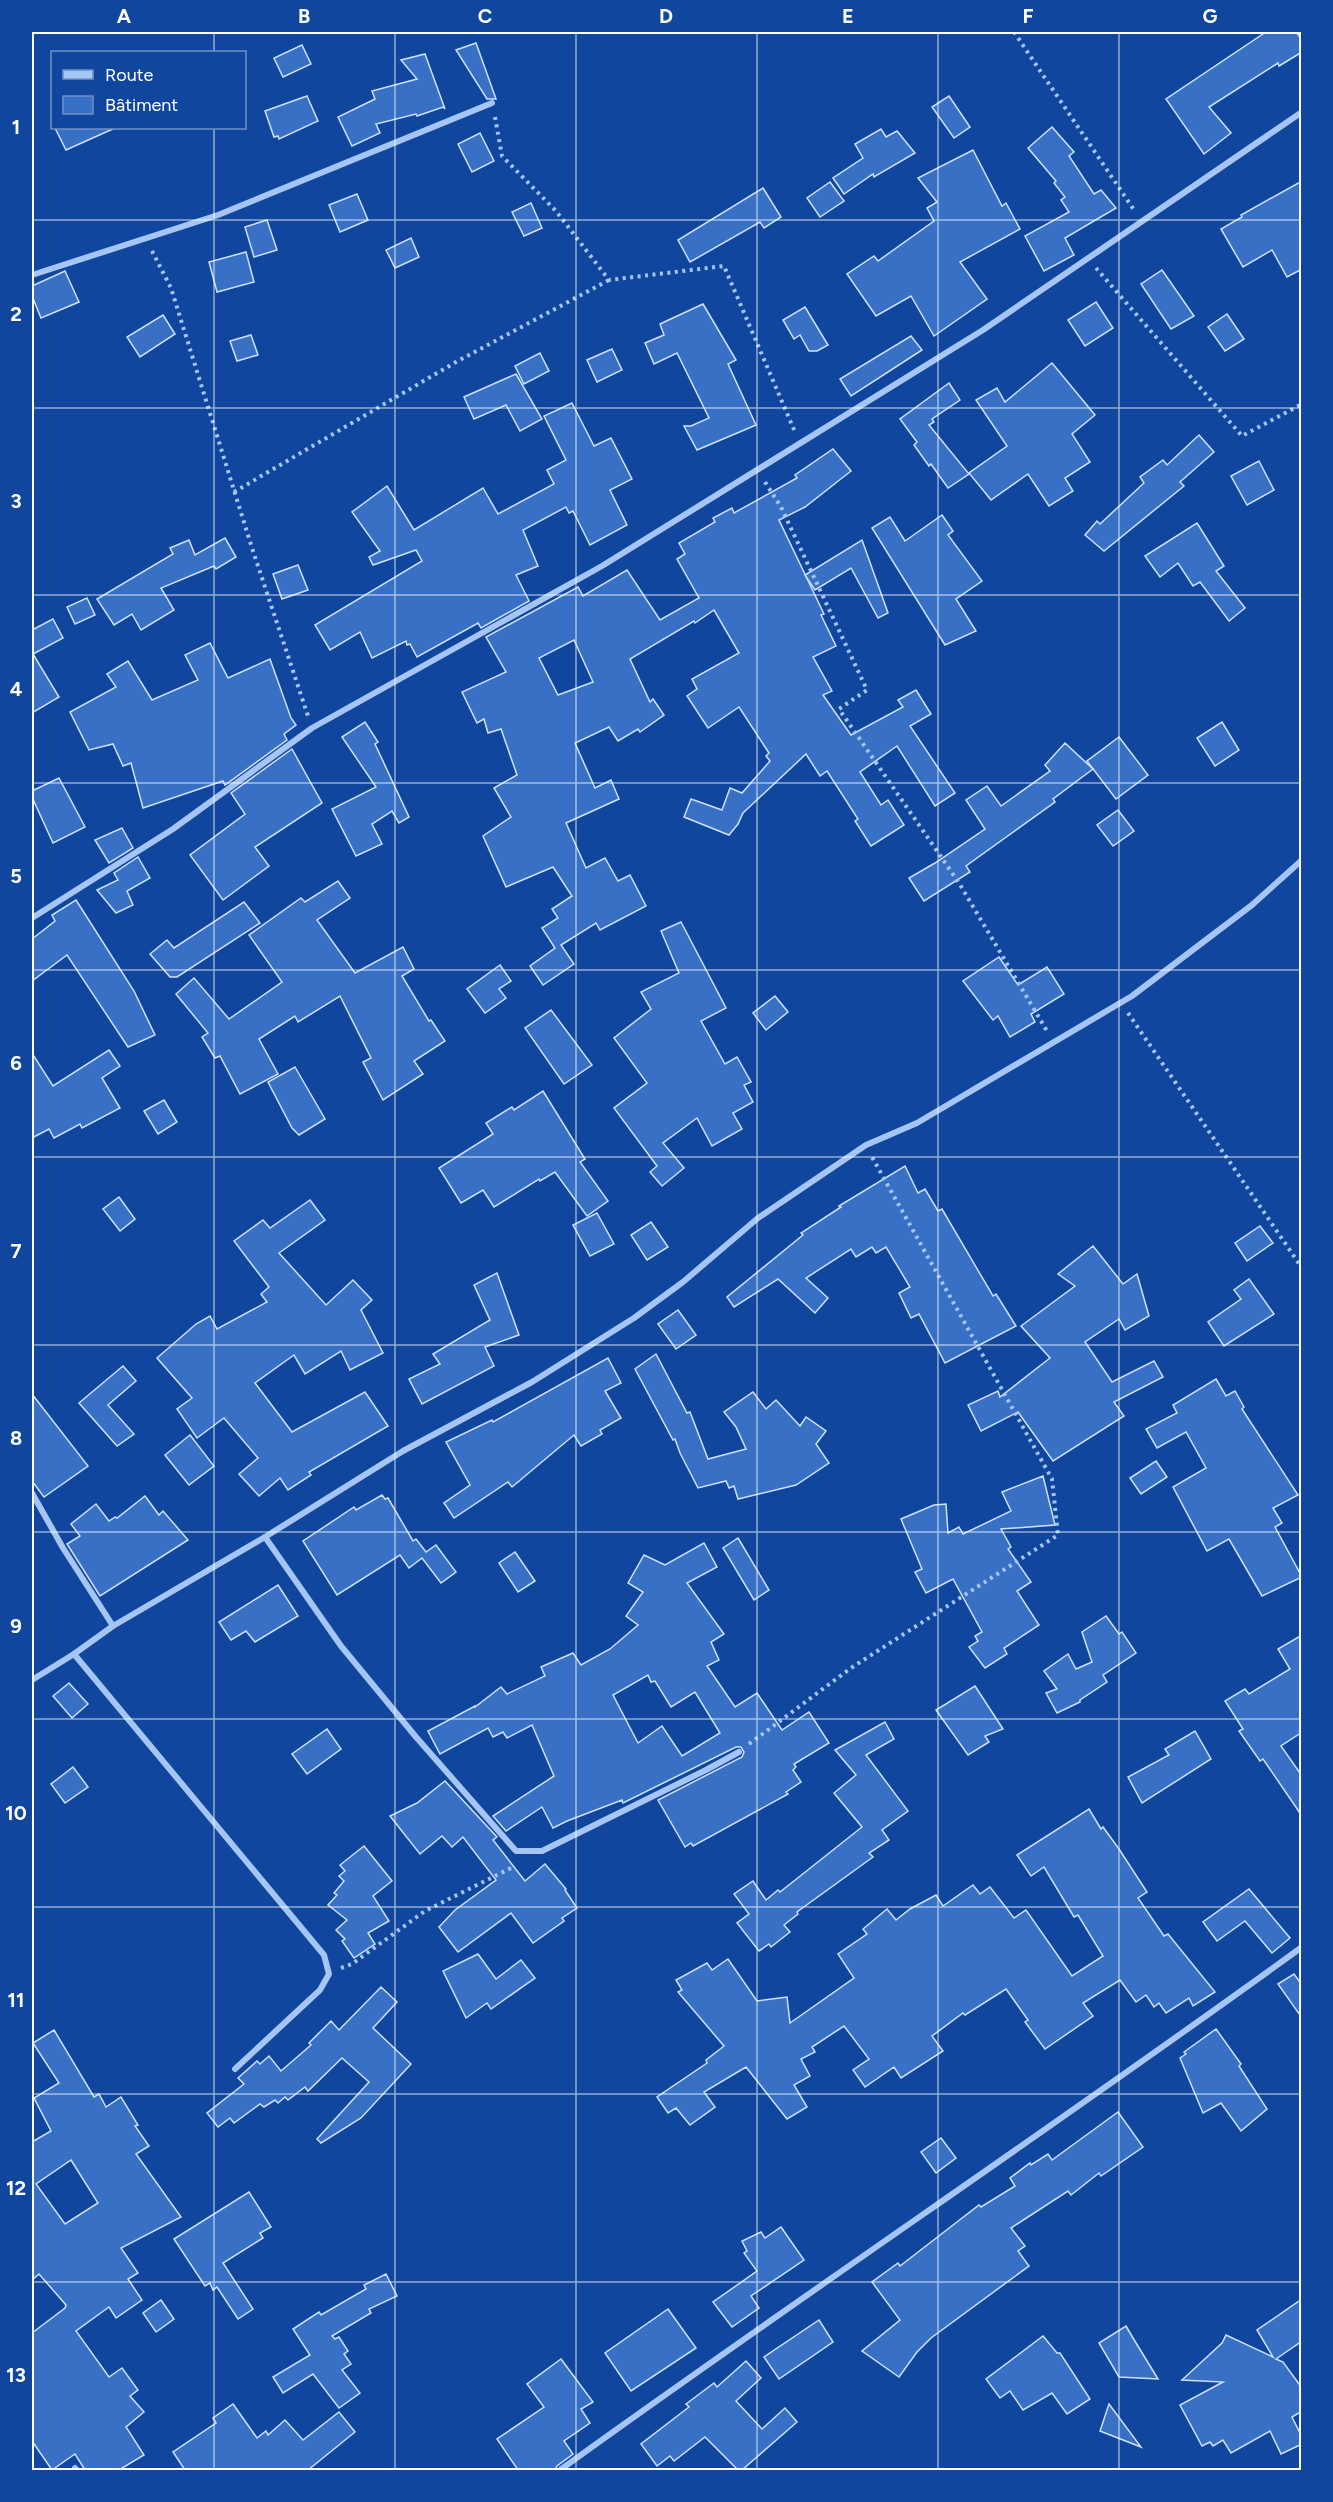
<svg xmlns="http://www.w3.org/2000/svg" width="1333" height="2502" font-family="Figtree,sans-serif">
	<style>
		.building { fill: #3870c5; stroke: #cee1fe; stroke-width: 1.5; fill-rule: evenodd }
		.lines { fill: none; stroke-linecap: round; stroke-linejoin: round }
		.path { stroke: #a5c5f5; stroke-width: 4; stroke-dasharray: 3 4.5; stroke-linecap: butt }
		.minor { stroke: #a5c5f5; stroke-width: 6 }
		.grid { fill: none; stroke: #fff; stroke-width: 1.5; stroke-opacity: 0.55 }
		.neatline { fill: none; stroke: #fff; stroke-width: 2 }
		.grid-label { font-size: 20px; text-anchor: middle; font-weight: bold; fill: #fff }
	</style>
	<rect width="100%" height="100%" fill="#10469e"/>
	<g class="building">
		<path d="M1266 32H1296L1302 40V52L1279 66 1278 63 1209 107 1231 133 1204 154 1166 99Z"/>
		<path d="M476 43 496 99H487L456 50Z"/>
		<path d="M302 45 311 64 283 77 274 58Z"/>
		<path d="M425 54 445 109 443 107 417 116 416 114 376 124 380 133 352 146 338 117 375 99 372 91 417 79 401 60Z"/>
		<path d="M307 96 318 121 279 139 278 136 274 137 265 111Z"/>
		<path d="M949 96 970 127 954 138 932 107Z"/>
		<path d="M1052 127 1074 152 1069 156 1094 194 1101 190 1116 208 1065 238 1074 255 1044 271 1025 236 1069 212 1061 200 1065 197 1054 183 1056 181 1028 148Z"/>
		<path d="M55 128H115L66 150Z"/>
		<path d="M881 129 886 137 897 131 915 153 874 177 873 174 844 194 833 178 863 158 855 144Z"/>
		<path d="M480 133 494 161 472 172 458 144Z"/>
		<path d="M973 150 1002 206 1006 203 1020 229 960 262 987 299 934 336 911 296 876 316 847 274 874 256 878 261 934 221 927 208 937 202 918 178Z"/>
		<path d="M1302 181V269L1287 277 1272 250 1243 267 1221 229 1242 217 1241 215Z"/>
		<path d="M830 182 844 201 820 217 807 198Z"/>
		<path d="M763 188 781 217 764 228 760 222 690 262 678 240Z"/>
		<path d="M357 194 368 220 340 232 329 205Z"/>
		<path d="M531 203 542 228 524 236 512 212Z"/>
		<path d="M267 220 277 250 254 257 245 227Z"/>
		<path d="M411 238 419 257 395 268 386 250Z"/>
		<path d="M246 252 254 282 217 292 209 262Z"/>
		<path d="M1162 270 1194 316 1171 329 1141 284Z"/>
		<path d="M65 271 79 302 41 318 32 296V286Z"/>
		<path d="M1096 302 1113 328 1085 346 1068 320Z"/>
		<path d="M703 304 736 360 728 364 756 425 697 450 684 426H691L709 418 677 353 654 364 645 343 664 335 660 324Z"/>
		<path d="M805 307 828 345 817 351H809L800 335 794 339 783 320Z"/>
		<path d="M1227 314 1244 339 1225 351 1208 327Z"/>
		<path d="M163 315 175 334 140 357 127 337Z"/>
		<path d="M251 335 258 355 237 361 230 341Z"/>
		<path d="M911 336 922 350 851 396 840 379Z"/>
		<path d="M612 349 622 370 597 382 587 360Z"/>
		<path d="M540 353 549 371 524 384 515 366Z"/>
		<path d="M1052 363 1095 415 1072 434 1090 462 1065 478 1073 491 1049 506 1028 474 991 500 969 473 1007 446 976 400 997 388 1005 402Z"/>
		<path d="M516 374 542 419 520 431 506 405 474 419 464 397Z"/>
		<path d="M949 383 960 400 932 419 934 422 929 425 969 474 948 488 931 464 929 466 914 445 917 442 900 419Z"/>
		<path d="M572 403 594 446 611 438 632 479 610 490 627 525 590 545 573 511 569 513 566 507 523 530 538 566 516 575 529 601 481 628 478 623 417 657 410 644 407 645 406 641 372 658 360 632 330 650 315 625 422 561 416 550 373 565 369 557 380 551 352 512 387 486 414 530 483 488 498 514 554 484 547 470 566 460 544 416Z"/>
		<path d="M1199 435 1214 452 1180 482 1184 486 1104 551 1085 535 1097 521 1100 524 1144 483 1140 477 1163 460 1167 465Z"/>
		<path d="M833 449 851 471 805 507 779 520 824 614 821 615 836 646 813 657 832 691 823 695 851 735 903 707 898 700 916 690 931 714 910 726 955 793 935 806 897 746 860 772 881 805 888 800 904 825 871 846 855 821 858 819 827 771 820 776 806 754 743 813 738 824 729 835 684 817 691 799 722 810 730 788 742 793 770 761 766 756 769 753 739 707 708 728 687 696 697 689 692 679 739 653 714 610 695 623 694 621 630 659 650 702 653 699 664 715 640 732 638 729 618 741 609 727 575 743 595 788 611 780 619 799 566 823 586 868 605 858 618 881 630 875 646 906 600 930 596 923 561 945 574 964 543 985 530 966 555 948 542 928 558 918 552 909 572 896 553 867 506 887 483 836 511 817 494 788 517 775 501 729 488 733 484 719 477 723 462 692 506 672 486 637 578 587 583 596 627 570 660 620 699 598 677 559 685 554 679 543 715 522 713 518 732 508 734 513 797 478 795 475ZM574 640 593 682 558 695 539 658Z"/>
		<path d="M1259 461 1274 490 1247 505 1231 476Z"/>
		<path d="M942 515 953 531 948 535 982 581 956 599 976 631 945 645 872 528 890 517 905 541Z"/>
		<path d="M1197 523 1224 566 1216 571 1245 608 1229 621 1200 582 1193 586 1178 563 1160 577 1145 556Z"/>
		<path d="M225 538 236 557 216 569 214 566 161 588 174 610 141 630 132 614 114 625 97 599 173 554 170 548 189 540 195 555Z"/>
		<path d="M862 540 888 613 878 618 851 568 815 590 805 575Z"/>
		<path d="M298 565 308 590 282 599 273 574Z"/>
		<path d="M87 598 95 615 75 624 67 607Z"/>
		<path d="M53 619 63 638 33 654 59 697 32 713V630Z"/>
		<path d="M210 643 228 678 270 659 291 718 296 725 284 734 287 740 225 785 223 781 143 808 131 763 123 766 113 744 89 750 70 712 116 687 107 674 128 661 152 700 198 680 185 655Z"/>
		<path d="M365 722 378 742 375 744 409 817 399 823 392 811 372 824 382 844 356 856 332 809 376 787 342 737Z"/>
		<path d="M1222 722 1239 750 1215 766 1197 738Z"/>
		<path d="M1119 737 1148 775 1116 799 1087 761Z"/>
		<path d="M1065 743 1093 769 1053 799 1055 802 966 866 970 872 924 901 909 878 935 863 985 829 966 800 987 786 1001 806 1050 771 1045 765Z"/>
		<path d="M292 749 322 803 255 847 269 866 223 900 190 855 245 814 231 793Z"/>
		<path d="M59 778 85 827 53 843 32 797V791Z"/>
		<path d="M1118 810 1134 831 1113 846 1097 825Z"/>
		<path d="M122 828 133 848 109 863 95 840Z"/>
		<path d="M138 857 150 878 127 891 133 905 116 913 97 890 118 880 114 873Z"/>
		<path d="M338 881 350 898 317 920 355 973 403 947 414 969 402 976 429 1021 431 1020 445 1041 414 1061 423 1074 383 1100 363 1062 371 1058 340 996 298 1022 295 1016 259 1039 278 1074 240 1094 220 1056 215 1058 202 1037 208 1033 176 994 194 978 229 1019 282 982 249 935 301 898 305 902Z"/>
		<path d="M76 900 134 991 155 1035 128 1047 67 955 32 981V939L55 921 52 915Z"/>
		<path d="M244 902 260 923 177 977H170L150 954 167 940 174 948Z"/>
		<path d="M681 922 726 1008 701 1021 725 1064 737 1057 751 1082 744 1085 753 1102 733 1113 742 1129 712 1146 697 1118 663 1143 684 1168 662 1186 650 1172 657 1166 614 1108 647 1083 614 1038 651 1009 641 992 679 973 661 931Z"/>
		<path d="M999 957 1018 985 1047 967 1064 994 1031 1014 1035 1022 1010 1037 998 1016 993 1020 963 981Z"/>
		<path d="M500 965 511 981 499 989 506 998 485 1013 467 989Z"/>
		<path d="M775 996 788 1012 766 1030 753 1013Z"/>
		<path d="M551 1010 592 1065 564 1084 525 1028Z"/>
		<path d="M109 1050 120 1066 102 1078 120 1108 82 1128 80 1124 54 1138 49 1129 32 1138V1053L53 1086Z"/>
		<path d="M295 1067 325 1119 299 1135 292 1128 268 1082Z"/>
		<path d="M543 1091 585 1159 580 1162 608 1201 587 1216 555 1172 540 1181 539 1179 494 1207 483 1190 461 1203 439 1168 493 1134 486 1123 512 1107 514 1110Z"/>
		<path d="M164 1100 177 1122 158 1134 144 1111Z"/>
		<path d="M905 1166 918 1193 925 1189 938 1211 942 1209 993 1296 996 1294 1016 1326 945 1363 919 1314 911 1318 899 1293 910 1287 886 1247 876 1253 872 1247 856 1257 851 1249 806 1278 828 1298 815 1313 778 1279 734 1307 727 1297 803 1235 801 1233 841 1207 839 1206Z"/>
		<path d="M119 1197 135 1219 120 1231 103 1209Z"/>
		<path d="M310 1200 325 1220 279 1253 326 1305 353 1280 372 1300 361 1310 383 1353 350 1370 341 1351 305 1374 294 1355 255 1383 292 1432 365 1392 388 1426 309 1472 311 1475 288 1490 280 1478 259 1496 239 1474 258 1458 224 1418 197 1438 177 1409 192 1398 157 1358 196 1324 210 1316 217 1329 267 1302 261 1294 269 1287 234 1241 263 1220 270 1228Z"/>
		<path d="M597 1213 614 1244 590 1256 573 1225Z"/>
		<path d="M651 1222 668 1247 647 1260 631 1235Z"/>
		<path d="M1260 1226 1273 1243 1247 1261 1235 1243Z"/>
		<path d="M1093 1246 1123 1284 1137 1274 1149 1316 1125 1330 1119 1319 1085 1342 1112 1382 1154 1361 1163 1377 1114 1402 1124 1416 1053 1461 1018 1412 981 1431 968 1405 998 1391 1000 1397 1050 1358 1021 1326 1075 1286 1058 1274Z"/>
		<path d="M497 1273 519 1335 485 1347 494 1366 422 1404 409 1379 440 1364 433 1354 490 1320 474 1285Z"/>
		<path d="M1249 1279 1274 1314 1224 1346 1208 1322 1241 1299 1234 1290Z"/>
		<path d="M678 1310 696 1335 676 1349 658 1324Z"/>
		<path d="M656 1354 687 1413 690 1412 708 1459 746 1449 736 1427 724 1412 753 1392 766 1409 776 1400 800 1426 806 1417 826 1431 816 1444 829 1463 796 1485 738 1499 734 1486 729 1488 726 1481 698 1488 680 1453 675 1439 673 1440 635 1369Z"/>
		<path d="M608 1358 621 1383 605 1391 621 1418 600 1430 602 1434 581 1446 574 1435 512 1487 508 1482 454 1518 444 1503 470 1485 446 1442 492 1420 493 1422Z"/>
		<path d="M123 1366 136 1381 108 1405 134 1434 117 1446 79 1403Z"/>
		<path d="M1216 1379 1226 1396 1235 1391 1244 1407 1242 1409 1298 1495 1273 1508 1282 1523 1275 1527 1302 1577 1262 1596 1229 1539 1207 1551 1173 1487 1206 1468 1186 1432 1157 1448 1146 1429 1177 1413 1173 1405Z"/>
		<path d="M32 1394 88 1466 44 1497 32 1481Z"/>
		<path d="M190 1435 214 1466 189 1485 165 1455Z"/>
		<path d="M1156 1461 1167 1477 1141 1494 1130 1478Z"/>
		<path d="M1043 1476 1055 1525 1001 1529 1011 1547 1008 1549 1031 1582 1017 1591 1039 1625 1004 1648 1007 1654 985 1668 969 1647 978 1641 975 1636 982 1632 953 1579 926 1593 915 1572 922 1569 901 1519 934 1505 946 1504 948 1533 959 1527 963 1534 1011 1511 1002 1492Z"/>
		<path d="M382 1495 385 1499 388 1498 413 1541 416 1539 426 1552 436 1545 456 1572 441 1583 422 1558 409 1568 400 1555 337 1595 303 1541 354 1507 356 1510Z"/>
		<path d="M145 1496 159 1515 163 1511 188 1540 100 1596 67 1544 80 1536 71 1524 96 1504 109 1521 115 1517 117 1518Z"/>
		<path d="M738 1538 769 1590 754 1600 723 1548Z"/>
		<path d="M704 1543 717 1567 687 1583 724 1634 711 1642 719 1660 707 1666 735 1707 757 1693 782 1730 809 1712 829 1743 794 1764 796 1767 793 1770 801 1782 786 1792 788 1794 693 1846 691 1843 685 1847 658 1800 742 1757 744 1752 741 1747H736L623 1803 622 1800 567 1821 553 1828 542 1807 506 1831 493 1816 554 1776 532 1725 507 1738 503 1732 493 1737 488 1728 440 1754 428 1731 475 1706V1707L501 1687 507 1694 545 1676 541 1667 573 1653 581 1665 610 1649 638 1625 626 1616 643 1592 628 1583 644 1555 665 1565ZM648 1675 651 1682 655 1681 671 1707 695 1692 720 1733 682 1756 662 1726 638 1743 613 1695Z"/>
		<path d="M515 1552 535 1581 518 1592 499 1563Z"/>
		<path d="M278 1585 298 1616 255 1642 246 1631 231 1640 219 1622Z"/>
		<path d="M1106 1616 1119 1634 1122 1632 1136 1653 1103 1675 1107 1682 1080 1700V1702L1057 1713 1046 1693 1057 1689 1044 1671 1068 1654 1076 1669 1092 1662 1082 1632Z"/>
		<path d="M1302 1635V1732L1281 1746 1302 1776V1816L1263 1759 1260 1761 1239 1731 1243 1729 1225 1701 1245 1689 1249 1694 1290 1669 1278 1649Z"/>
		<path d="M69 1683 88 1704 72 1718 53 1696Z"/>
		<path d="M975 1686 1003 1729 985 1736 989 1742 968 1755 936 1710Z"/>
		<path d="M885 1722 894 1739 866 1755 908 1811 882 1830 889 1840 869 1853 873 1857 797 1912 798 1914 784 1925 790 1932 771 1947 769 1944 759 1951 737 1923 749 1914 734 1894 753 1881 766 1900 778 1890 780 1892 862 1827 834 1793 856 1775 835 1750Z"/>
		<path d="M327 1729 341 1749 307 1774 292 1754Z"/>
		<path d="M1195 1731 1211 1759 1142 1803 1128 1777 1169 1755 1165 1749Z"/>
		<path d="M73 1767 88 1787 65 1803 51 1784Z"/>
		<path d="M445 1781 497 1837 493 1840 525 1881 545 1864 566 1889 565 1890 577 1908 562 1918 564 1921 533 1943 511 1913 458 1952 439 1927 455 1910 496 1880 463 1837 452 1847 442 1836 420 1854 390 1816 417 1803Z"/>
		<path d="M1089 1809 1101 1829 1103 1827 1119 1849 1147 1892 1138 1898 1164 1936 1168 1934 1215 1992 1193 2006 1189 1998 1166 2013 1159 2003 1154 2007 1146 1995 1136 2002 1120 1980 1083 2003 1093 2016 1045 2049 1025 2022 1028 2020 1006 1989 965 2015 963 2013 932 2036 943 2051 901 2078 894 2067 865 2087 853 2070 869 2059 844 2026 812 2047 815 2052 801 2059 810 2076 794 2085 807 2107 787 2119 746 2067 704 2092 715 2107 690 2125 676 2108 668 2113 657 2097 707 2063 706 2060 724 2046 678 1992 682 1990 676 1980 707 1963 712 1970 728 1959 757 2001 787 1997 790 2023 854 1978 838 1954 867 1934 863 1929 887 1909 896 1920 910 1909 936 1895 943 1906 973 1885 980 1894 990 1887 1014 1918 1026 1910 1072 1976 1103 1956 1078 1915 1074 1917 1044 1867 1031 1876 1017 1855Z"/>
		<path d="M364 1846 392 1881 373 1896 389 1921 368 1933 375 1944 354 1958 342 1941 345 1939 336 1930 347 1920 328 1905 337 1895 334 1893 344 1881 339 1876 345 1871 340 1865Z"/>
		<path d="M1249 1889 1290 1938 1272 1953 1245 1921 1217 1941 1203 1922Z"/>
		<path d="M478 1954 496 1979 521 1960 535 1978 491 2009 487 2003 466 2018 443 1971Z"/>
		<path d="M1294 1974 1302 1985V2018L1278 1984Z"/>
		<path d="M381 1987 397 2002 373 2028 411 2064 361 2118 321 2143 317 2139 369 2082 342 2058 308 2091 305 2087 288 2100 285 2097 278 2103 275 2100 264 2107 260 2104 234 2123 230 2118 218 2127 207 2113 244 2084 238 2078 257 2061 260 2064 269 2056 281 2071 311 2045 309 2043 331 2021 339 2030Z"/>
		<path d="M1216 2029 1241 2064 1239 2066 1267 2109 1241 2131 1221 2103 1203 2113 1180 2058 1186 2054 1184 2052Z"/>
		<path d="M54 2030 94 2097 99 2094 106 2107 121 2097 138 2125 135 2126 149 2146 136 2154 181 2217 121 2248 138 2273 128 2279 142 2300 116 2318 109 2307 76 2331 109 2377 122 2368 138 2390 130 2396 144 2412 126 2427 144 2455 119 2470H85L75 2454 52 2470 32 2441V2333L65 2308 66 2305 39 2274 32 2280V2142L51 2131 34 2098 59 2083 33 2043ZM71 2160 98 2203 65 2224 36 2184Z"/>
		<path d="M1118 2112 1143 2147 1101 2176 1099 2173 1071 2195 1068 2191 1011 2228 1025 2246 1018 2251 1029 2266 931 2338 917 2352 899 2377 862 2351 900 2320 872 2282 898 2263 900 2266 979 2205 981 2207 1015 2186 1010 2178 1030 2163 1031 2165 1048 2154 1052 2160Z"/>
		<path d="M941 2138 956 2158 936 2173 921 2152Z"/>
		<path d="M249 2192 271 2227 260 2233 263 2238 223 2263 253 2309 238 2319 217 2287 213 2290 210 2283 205 2286 174 2239Z"/>
		<path d="M781 2227 804 2260 751 2296 759 2308 732 2327 713 2302 757 2271 744 2253 747 2251 742 2241 761 2232 765 2238Z"/>
		<path d="M386 2274 397 2296 369 2309 371 2313 332 2336 335 2339 339 2337 348 2351 344 2354 351 2364 342 2370 360 2393 339 2408 313 2374 283 2393 273 2377 310 2355 293 2329 319 2312 321 2315 366 2289 364 2285Z"/>
		<path d="M1302 2299V2341L1276 2359 1283 2362 1302 2388V2411L1292 2417 1302 2437V2444L1281 2454 1270 2431 1231 2453 1223 2440 1213 2446 1210 2442 1202 2446 1180 2405 1223 2382 1182 2380 1222 2343 1226 2335 1273 2357 1257 2330Z"/>
		<path d="M161 2300 174 2319 156 2332 143 2313Z"/>
		<path d="M668 2309 696 2348 631 2391 605 2353Z"/>
		<path d="M819 2320 833 2342 779 2379 764 2357Z"/>
		<path d="M1126 2326 1133 2338 1158 2379 1119 2377 1099 2343Z"/>
		<path d="M1043 2336 1057 2353H1060L1090 2399 1067 2414 1052 2393 1023 2410 1010 2391 1000 2398 986 2379Z"/>
		<path d="M561 2359 593 2402 581 2409 590 2423 564 2441 573 2454 557 2466 555 2470H518L497 2439 544 2407 527 2384Z"/>
		<path d="M746 2361 761 2378 736 2401 762 2429 785 2408 797 2422 742 2470H738L705 2437 674 2461 670 2456 657 2466 641 2444 689 2407 686 2404 714 2383 717 2387Z"/>
		<path d="M233 2404 257 2438 266 2431 268 2435 285 2420 303 2440 339 2412 355 2432 308 2470H185L173 2452 216 2423 213 2418Z"/>
		<path d="M1109 2404 1141 2447 1100 2431Z"/>
	</g>
	<g class="lines">
		<g class="path">
			<path d="M1014 32 1134 210"/>
			<path d="M495 117 502 156 556 211 609 280 724 266 795 432"/>
			<path d="M152 251 171 288 252 548 308 716"/>
			<path d="M1096 268 1242 436 1302 404"/>
			<path d="M765 482 781 507 867 690 839 709 959 883 1047 1031"/>
			<path d="M234 492 456 362 609 280"/>
			<path d="M1128 1013 1302 1268"/>
			<path d="M749 1744 851 1668 1058 1535 1052 1479 872 1157"/>
			<path d="M341 1968 352 1964 425 1911 515 1866"/>
		</g>
		<g class="minor">
			<path d="M32 275 218 215 492 103"/>
			<path d="M32 918 173 829 312 728 602 566 983 330 1302 112"/>
			<path d="M32 1493 63 1548 113 1626"/>
			<path d="M265 1537 341 1646 416 1737 516 1851H542L706 1770 739 1752"/>
			<path d="M74 1654 324 1955 329 1974 320 1990 235 2069"/>
			<path d="M32 1680 74 1654 113 1626 265 1537 403 1451 532 1382 634 1318 683 1282 758 1218 866 1145 917 1123 1132 996 1252 905 1302 860"/>
			<path d="M75 2468 77 2470"/>
			<path d="M560 2470C805 2293 1057 2125 1302 1947"/>
		</g>
	</g>
	<path class="grid" d="M214 32V52M395 32V2470M576 32V2470M757 32V2470M938 32V2470M1119 32V2470M214 128V2470M32 220H1302M32 408H1302M32 595H1302M32 783H1302M32 970H1302M32 1157H1302M32 1345H1302M32 1532H1302M32 1719H1302M32 1907H1302M32 2094H1302M32 2282H1302"/>
	<rect width="1333" height="2502" fill="none" stroke="#10469e" stroke-width="66"/>
	<rect x="51" y="51" width="195" height="78" fill="#10469e" stroke="#7090c5" stroke-width="1.5"/>
	<rect x="63" y="70" width="30" height="9" fill="#a5c5f5" stroke="#7090c5" stroke-width="1.5"/>
	<text x="105" y="81" font-size="18" fill="#ffffff">Route</text>
	<rect x="63" y="96" width="30" height="18" fill="#3870c5" stroke="#7090c5" stroke-width="1.5"/>
	<text x="105" y="111" font-size="18" fill="#ffffff">Bâtiment</text>
	<rect x="33" y="33" width="1267" height="2436" class="neatline"/>
	<g class="grid-label">
		<text x="124" y="23">A</text>
		<text x="304" y="23">B</text>
		<text x="485" y="23">C</text>
		<text x="666" y="23">D</text>
		<text x="848" y="23">E</text>
		<text x="1028" y="23">F</text>
		<text x="1210" y="23">G</text>
		<text x="16" y="134">1</text>
		<text x="16" y="321">2</text>
		<text x="16" y="508">3</text>
		<text x="16" y="696">4</text>
		<text x="16" y="883">5</text>
		<text x="16" y="1070">6</text>
		<text x="16" y="1258">7</text>
		<text x="16" y="1445">8</text>
		<text x="16" y="1633">9</text>
		<text x="16" y="1820">10</text>
		<text x="16" y="2007">11</text>
		<text x="16" y="2195">12</text>
		<text x="16" y="2382">13</text>
	</g>
</svg>
